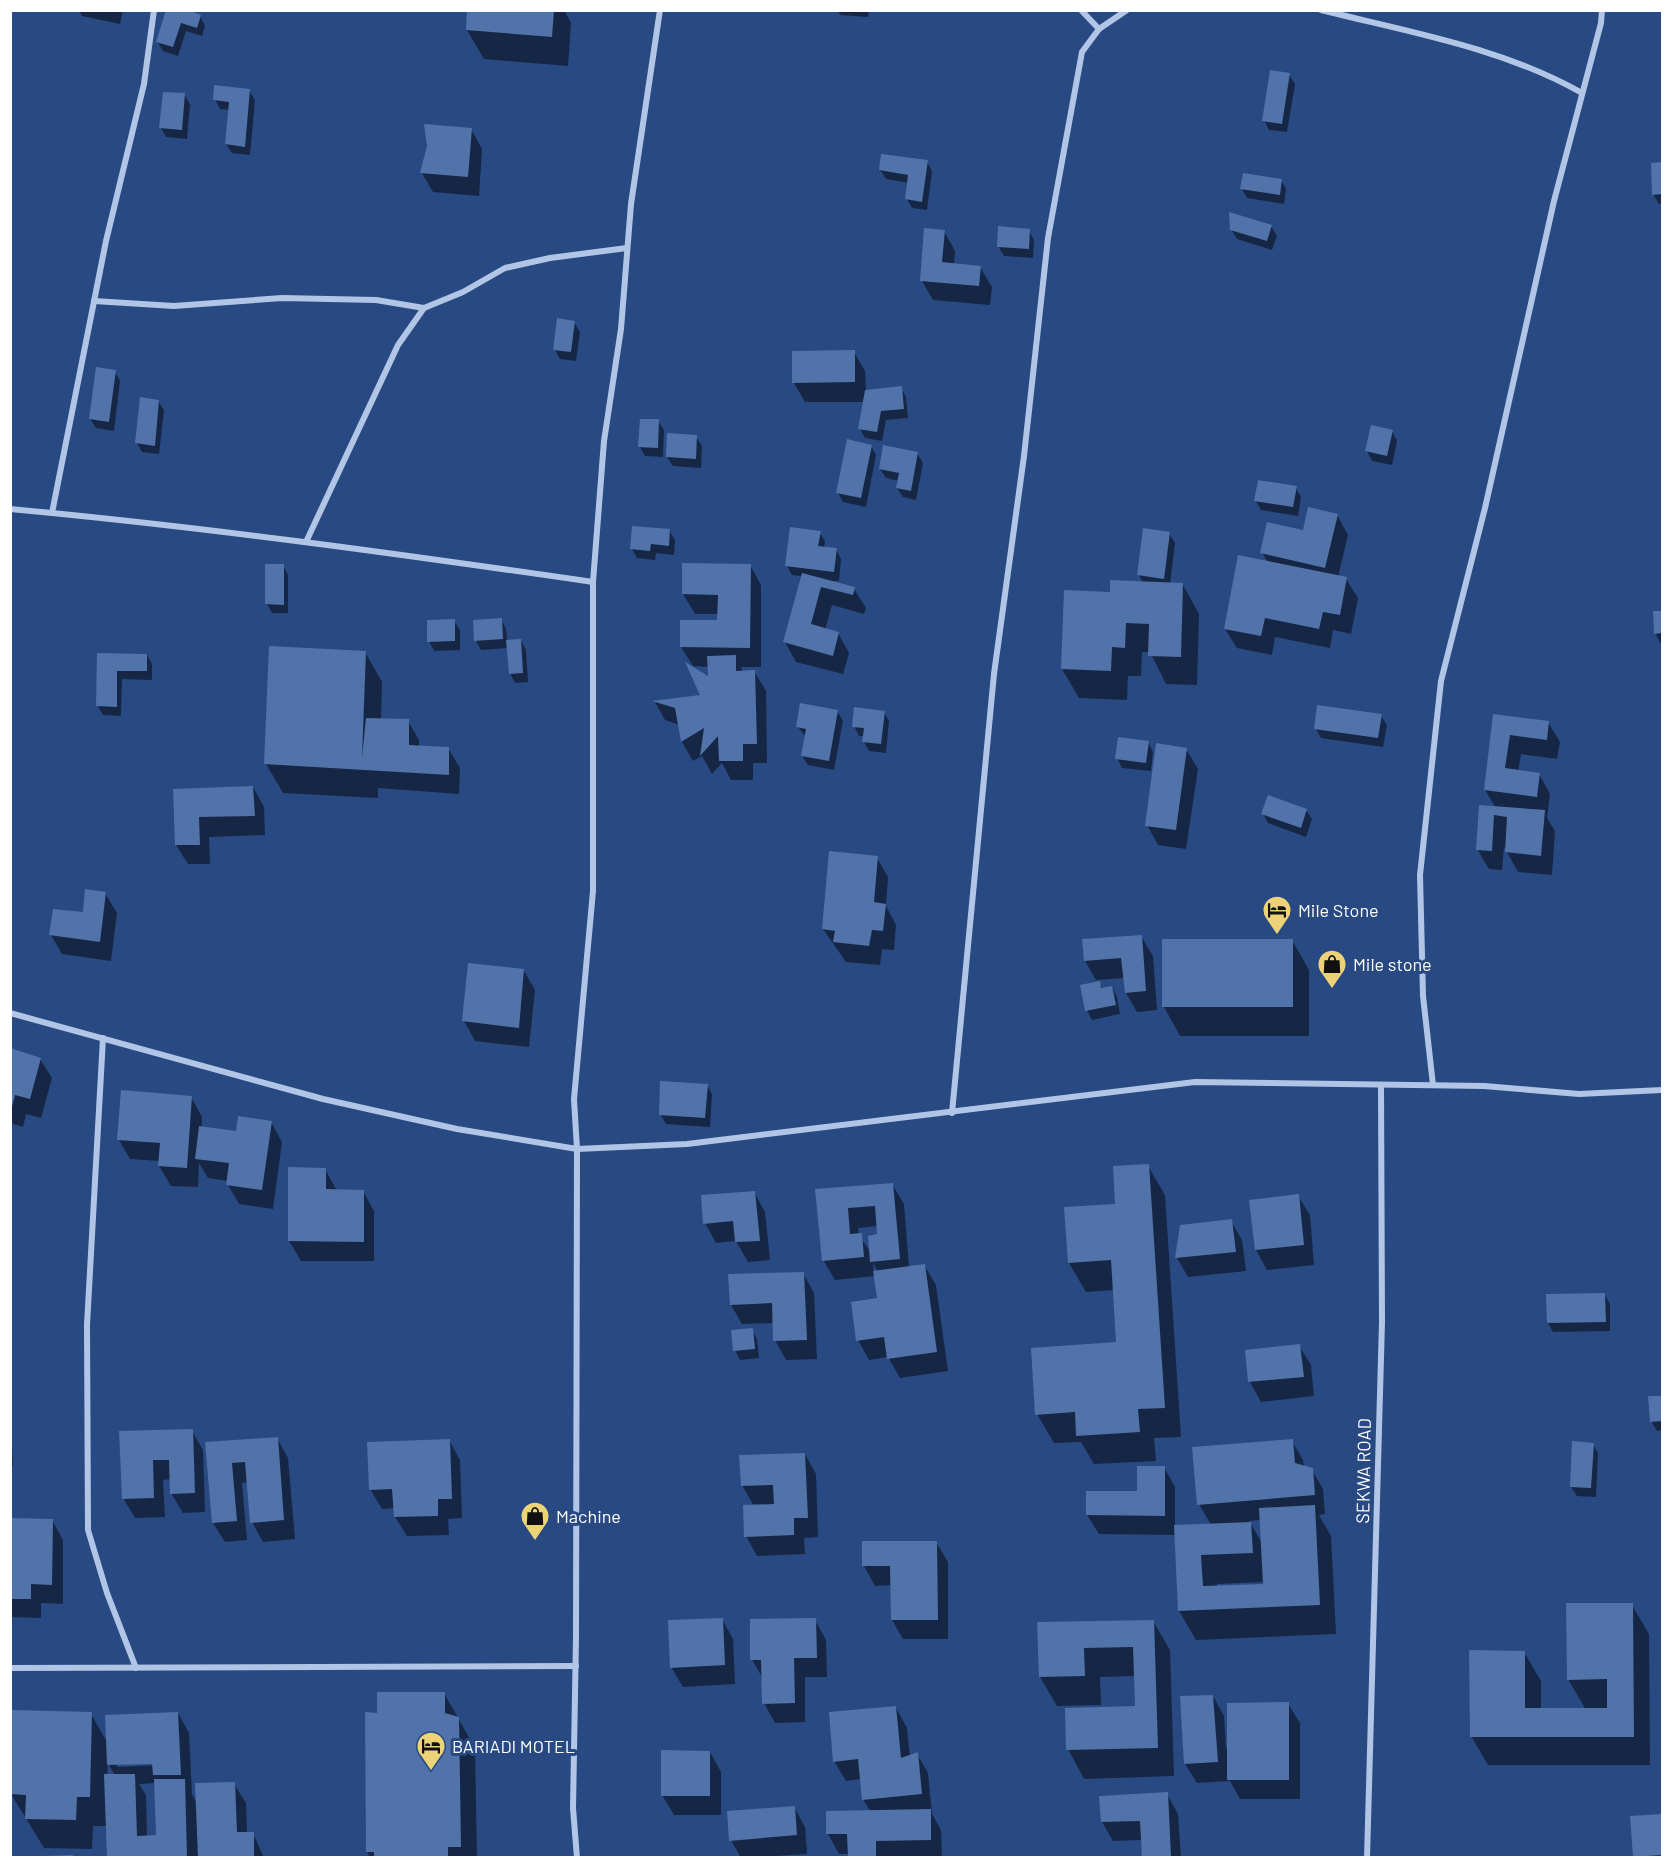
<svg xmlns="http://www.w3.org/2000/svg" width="1673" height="1868" font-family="Barlow,sans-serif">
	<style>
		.shadow { fill: #0007; fill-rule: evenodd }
		.building { fill: #5272aa }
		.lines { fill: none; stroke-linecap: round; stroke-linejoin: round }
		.street { stroke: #b1c6e6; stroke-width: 6 }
		.labels { text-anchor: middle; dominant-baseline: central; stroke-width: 6; stroke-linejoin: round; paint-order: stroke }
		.poi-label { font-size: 18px; fill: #fff; stroke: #294982; text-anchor: start }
		.street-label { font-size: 18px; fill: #fff; stroke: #294982 }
	</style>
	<rect width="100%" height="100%" fill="#294982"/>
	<g class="shadow">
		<path d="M79 10H123L120 24 82 16Z"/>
		<path d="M167 10 200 16 205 26 202 36 186 31 178 56 163 51 157 41Z"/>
		<path d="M469 10H564L571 23 568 66 484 59 467 30Z"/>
		<path d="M838 10H869L868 17 840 15Z"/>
		<path d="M1289 75 1295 84 1287 132 1269 130 1264 120Z"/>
		<path d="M249 91 255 100 250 155 232 153 226 144 230 110 220 109 215 99Z"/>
		<path d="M184 94 190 104 187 139 166 137 161 128Z"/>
		<path d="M471 129 482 149 479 196 433 192 422 173 428 146Z"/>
		<path d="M927 162 932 171 927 210 912 208 907 199 909 183 886 179 880 170Z"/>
		<path d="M1652 164H1662V203L1659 204 1653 194Z"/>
		<path d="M1281 180 1286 189 1284 204 1247 198 1242 189Z"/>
		<path d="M1271 226 1277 236 1272 250 1237 239 1231 229Z"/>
		<path d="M944 231 955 251 954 265 980 267 992 287 990 305 933 300 922 281Z"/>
		<path d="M1029 231 1034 240 1033 258 1004 256 998 246Z"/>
		<path d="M574 322 580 332 576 361 560 359 555 350Z"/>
		<path d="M854 352 865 371 866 391 901 388 906 397 908 418 886 420 882 441 865 438 860 429 864 402H805L794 383Z"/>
		<path d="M115 372 120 381 114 431 96 428 90 419Z"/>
		<path d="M158 401 164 410 159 454 142 452 137 443Z"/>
		<path d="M658 421 664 430 663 457 645 456 640 447Z"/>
		<path d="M1392 431 1397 441 1392 465 1372 461 1367 451Z"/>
		<path d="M696 437 702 446 701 468 673 466 667 457Z"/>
		<path d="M871 446 876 455 866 507 843 502 838 493Z"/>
		<path d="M917 453 923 463 916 500 903 497 897 488 899 481 886 478 880 469Z"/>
		<path d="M1296 488 1301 497 1298 516 1261 510 1256 501Z"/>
		<path d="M1337 515 1348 535 1338 577 1346 579 1358 598 1351 634 1333 630 1330 648 1275 637 1272 655 1237 648 1225 629 1268 563 1262 552Z"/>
		<path d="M669 530 675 540 674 555 656 553 655 560 637 558 632 549Z"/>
		<path d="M820 532 825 542 824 548 836 549 841 559 839 581H828L854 589 866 608 864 614 832 605 825 630 838 633 849 653 843 674 796 662 785 642 802 576 792 575 787 566Z"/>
		<path d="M1169 533 1175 543 1170 584 1183 585 1199 614 1197 685 1166 684 1150 652H1142L1141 676H1128L1127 700 1079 698 1062 669 1111 593 1143 583 1139 575Z"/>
		<path d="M283 565 288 575V613H272L267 604Z"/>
		<path d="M750 565 761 585V667H741L743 672 754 671 766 691 767 763H753V780H731L722 763 712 774 702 756 693 761 682 742 680 725 665 720 655 702 702 697 710 679 709 667 693 666 681 647 719 622V614H695L683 594Z"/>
		<path d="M1655 613H1662V646L1655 633Z"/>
		<path d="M501 619 506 629 507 641 521 640 526 650 528 682 515 683 510 673 508 648 481 650 476 641Z"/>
		<path d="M454 621 460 630V650L434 651 429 641Z"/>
		<path d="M365 652 382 682 381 720 408 721 419 740V747L448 748 460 768 459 794 378 788V798L283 793 266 764Z"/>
		<path d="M98 654 147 655 152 664V680L122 679 121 716 103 715 97 705Z"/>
		<path d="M837 711 843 721 834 770 808 765 802 756 806 737 798 727Z"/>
		<path d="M884 712 889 721 886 753 869 751 864 742 865 736H859L854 726Z"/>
		<path d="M1495 715 1548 722 1560 742 1557 759 1521 754 1518 772 1539 774 1550 794 1547 818 1555 831 1552 875 1518 872 1504 847 1502 870 1489 869 1477 849 1496 808 1485 790Z"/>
		<path d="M1381 716 1387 725 1383 747 1321 738 1316 729Z"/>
		<path d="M1148 742 1153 752 1151 771 1122 768 1117 758Z"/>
		<path d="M1186 749 1198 769 1186 849 1158 845 1147 825Z"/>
		<path d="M253 787 264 807 265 835 209 837 210 864H188L176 845 174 790Z"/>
		<path d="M1306 810 1312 819 1306 837 1268 823 1263 814Z"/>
		<path d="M877 858 888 877 886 906 896 925 894 950 882 949 880 965 846 962 823 929Z"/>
		<path d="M105 893 117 913 111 961 62 954 51 935 84 914Z"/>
		<path d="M1141 936 1153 956 1157 1010 1137 1012 1126 993 1125 978 1096 980 1085 961Z"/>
		<path d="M1292 940 1309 970V1036H1180L1164 1007Z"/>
		<path d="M524 971 535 990 529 1047 475 1041 464 1021Z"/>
		<path d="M1099 983 1103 989 1112 987 1117 997 1120 1014 1092 1020 1087 1010Z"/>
		<path d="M10 1050 40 1059 52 1078 41 1118 26 1114 23 1127 10 1123Z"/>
		<path d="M707 1085 712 1094 710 1127 666 1124 661 1115Z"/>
		<path d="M191 1097 202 1117V1128L237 1133 271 1122 282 1142 273 1209 239 1204 228 1185V1181L208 1178 199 1163 198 1187 171 1186 159 1166 160 1161 130 1159 119 1140Z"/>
		<path d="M1148 1166 1165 1195 1181 1437 1154 1438 1156 1461 1094 1464 1081 1442 1054 1443 1037 1414 1117 1344 1114 1290 1086 1292 1069 1263Z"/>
		<path d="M290 1169H325L337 1191H363L374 1211V1261H301L289 1241Z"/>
		<path d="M892 1184 904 1204 909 1268 924 1265 936 1285 948 1371 900 1378 888 1357 869 1360 858 1340 879 1299 875 1276 835 1280 823 1260 817 1191ZM878 1226 879 1236 871 1253 859 1235 858 1228ZM873 1263 878 1272 874 1273Z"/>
		<path d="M754 1192 765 1212 770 1260 748 1262 736 1241 716 1243 705 1223Z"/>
		<path d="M1298 1196 1310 1215 1314 1265 1267 1270 1256 1250 1251 1201Z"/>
		<path d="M1231 1221 1242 1240 1246 1271 1188 1277 1177 1258 1181 1226Z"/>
		<path d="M803 1273 814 1293 817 1359 786 1360 775 1340 774 1323 742 1324 731 1305Z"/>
		<path d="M1547 1295H1605L1610 1304V1331L1553 1332 1548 1323Z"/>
		<path d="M752 1330 757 1339 759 1358 740 1360 735 1350Z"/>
		<path d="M1299 1346 1311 1365 1314 1396 1261 1402 1250 1382 1246 1351Z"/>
		<path d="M1662 1397V1430L1657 1431 1651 1421 1650 1398Z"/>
		<path d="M192 1431 203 1450 205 1512 183 1513 171 1493V1479L163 1480 165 1517 135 1518 123 1498 121 1433Z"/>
		<path d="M10 1435 11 1436 13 1466H10Z"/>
		<path d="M277 1438 288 1458 295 1539 263 1542 252 1522 248 1482 242 1483 247 1540 225 1542 213 1523 207 1444Z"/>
		<path d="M449 1440 460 1460 462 1518 448 1519 449 1535 407 1536 395 1517V1508L382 1509 370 1489Z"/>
		<path d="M1292 1441 1303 1460 1304 1467 1312 1470 1323 1489 1325 1514 1319 1515 1331 1536 1336 1634 1196 1640 1179 1611 1176 1535 1099 1534 1087 1515 1138 1493 1164 1467 1175 1487V1527L1211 1525 1199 1504ZM1261 1520 1262 1543 1249 1521ZM1264 1582V1585L1217 1587V1584Z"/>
		<path d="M1593 1444 1598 1453 1596 1497 1577 1496 1571 1487Z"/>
		<path d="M805 1454 816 1474 818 1537 804 1538 805 1554 757 1556 746 1536 754 1506 742 1485Z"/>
		<path d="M10 1520H52L63 1540V1604L41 1603V1618L10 1617Z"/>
		<path d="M936 1542 948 1562V1639H903L892 1620V1585L875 1586 864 1566Z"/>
		<path d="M1632 1605 1649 1634 1650 1765H1488L1471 1736 1524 1652 1541 1681V1710H1586L1568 1679Z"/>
		<path d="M722 1619 733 1639 735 1684 683 1687 671 1667Z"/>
		<path d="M815 1620 826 1640 827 1677H805V1722L775 1723 764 1703 763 1679 752 1659Z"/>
		<path d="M1153 1621 1170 1650 1174 1776 1084 1779 1068 1749 1137 1707 1136 1676 1100 1677 1101 1705 1057 1706 1040 1677 1039 1624Z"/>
		<path d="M444 1693 475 1748 477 1858H370L367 1852 366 1714H379Z"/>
		<path d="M1213 1696 1224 1716 1226 1748 1288 1704 1300 1723V1799H1240L1230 1781 1197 1783 1185 1764Z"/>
		<path d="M896 1708 907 1728 910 1757 917 1754 928 1773 932 1814 941 1830 942 1858H849V1854H839L828 1834 827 1812 870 1811 863 1799 861 1779 846 1781 834 1761Z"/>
		<path d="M178 1713 189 1733 192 1794 197 1804 234 1784 246 1803 247 1833H253L264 1858H108L107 1826H93L92 1849 44 1848 11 1794 10 1737 12 1739 91 1714 107 1742ZM160 1762V1765L117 1767V1764ZM108 1763 115 1776H107ZM155 1783 157 1837H147L146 1795 139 1784Z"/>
		<path d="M710 1752 721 1772V1815H674L662 1795Z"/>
		<path d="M1167 1794 1178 1814 1181 1858H1143L1142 1840 1113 1841 1102 1822Z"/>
		<path d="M794 1807 805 1827 807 1854 741 1858 731 1840Z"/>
		<path d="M1662 1815V1858H1635L1632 1817Z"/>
	</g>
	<g class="building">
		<path d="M166 10H188L201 15 197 28 181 23 173 47 156 42Z"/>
		<path d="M467 10H554L552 37 466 30Z"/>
		<path d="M1270 70 1290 73 1282 124 1262 121Z"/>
		<path d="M214 85 250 89 245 147 225 144 229 102 213 100Z"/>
		<path d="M163 92 185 93 182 130 159 128Z"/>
		<path d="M424 124 472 128 468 177 420 173 427 146Z"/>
		<path d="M881 154 928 160 922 202 905 199 908 175 879 170Z"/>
		<path d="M1662 162V194L1652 195 1651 163Z"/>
		<path d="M1243 173 1282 179 1280 195 1240 189Z"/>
		<path d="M1229 212 1272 225 1267 241 1230 230Z"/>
		<path d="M998 226 1030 229 1029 249 997 247Z"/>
		<path d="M924 228 945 230 942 262 981 266 979 286 920 281Z"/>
		<path d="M557 318 575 321 571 352 553 350Z"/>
		<path d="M855 350V382L792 383V351Z"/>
		<path d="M96 367 116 370 109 422 89 419Z"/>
		<path d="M902 386 904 409 881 411 877 432 858 429 865 390Z"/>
		<path d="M140 397 159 400 155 446 135 443Z"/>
		<path d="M640 419H659L658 448 638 447Z"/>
		<path d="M1371 425 1393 430 1387 456 1365 451Z"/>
		<path d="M667 433 697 435 696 459 666 457Z"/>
		<path d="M847 439 872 445 861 498 836 493Z"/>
		<path d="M883 445 918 452 911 491 896 488 899 473 879 469Z"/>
		<path d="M1258 480 1297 486 1293 507 1254 501Z"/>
		<path d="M1308 507 1338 514 1325 568 1260 553 1267 522 1303 530Z"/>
		<path d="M632 526 670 529 669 546 651 544 650 551 630 549Z"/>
		<path d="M790 527 821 531 818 546 837 548 834 572 785 566Z"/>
		<path d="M1143 528 1170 532 1164 579 1137 575Z"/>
		<path d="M1238 555 1347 577 1340 615 1323 612 1319 629 1265 618 1261 636 1224 629Z"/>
		<path d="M682 563 751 564 750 648 680 647V620H717L718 595 682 594Z"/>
		<path d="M265 564H284V605L265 604Z"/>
		<path d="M802 573 855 587 853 595 821 587 811 624 839 632 833 656 783 642Z"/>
		<path d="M1110 580 1183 583 1181 657 1148 656 1149 624 1126 623 1125 648 1112 647 1111 671 1061 669 1064 590 1110 592Z"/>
		<path d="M1653 611H1662V633L1654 634Z"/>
		<path d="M502 618 503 639 474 641 473 620Z"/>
		<path d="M455 619V641L427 642V620Z"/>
		<path d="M521 639 523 673 509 674 506 640Z"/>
		<path d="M269 646 366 651 362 758 366 718 409 719V745L449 747V775L264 764Z"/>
		<path d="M97 653 147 654V671H117V707L96 706Z"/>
		<path d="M736 655V671L755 670 757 744H743V761H719L718 736 700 756 704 728 681 742 675 708 652 701 700 695 685 662 708 676 707 656Z"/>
		<path d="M800 703 838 710 829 761 801 756 806 729 796 727Z"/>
		<path d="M1317 705 1382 714 1378 738 1314 729Z"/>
		<path d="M854 707 885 711 881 744 862 742 864 728 852 727Z"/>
		<path d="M1493 714 1549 721 1547 740 1510 735 1505 768 1540 773 1537 797 1484 790Z"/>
		<path d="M1118 737 1149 741 1146 763 1115 759Z"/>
		<path d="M1156 743 1187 748 1176 830 1145 826Z"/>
		<path d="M253 786 255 816 199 817 200 845H175L173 789Z"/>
		<path d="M1268 795 1307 809 1301 828 1261 814Z"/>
		<path d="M1479 805 1545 810 1541 856 1505 852 1507 817 1494 815 1492 851 1476 850Z"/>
		<path d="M829 851 878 856 874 902 886 904 883 931 872 930 869 946 833 942 835 931 822 929Z"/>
		<path d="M85 889 106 892 100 942 49 935 53 909 83 912Z"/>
		<path d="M1142 935 1146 991 1125 993 1121 958 1084 961 1082 939Z"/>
		<rect x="1162" y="939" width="131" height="68"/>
		<path d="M468 963 524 969 519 1028 462 1021Z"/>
		<path d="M1100 981 1101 988 1112 986 1116 1005 1085 1011 1080 985Z"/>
		<path d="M10 1048 41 1058 30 1099 15 1095 11 1111Z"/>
		<path d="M660 1081 708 1084 705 1118 659 1115Z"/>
		<path d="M121 1090 192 1096 187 1168 158 1166 160 1143 117 1140Z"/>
		<path d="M238 1116 272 1121 262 1190 226 1185 229 1163 195 1159 199 1126 236 1131Z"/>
		<path d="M1149 1164 1165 1408 1138 1409 1140 1432 1076 1436 1075 1412 1035 1415 1031 1348 1116 1342 1111 1260 1068 1263 1064 1207 1115 1204 1113 1166Z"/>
		<path d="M288 1167 326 1168V1189L364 1190V1242L288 1241Z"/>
		<path d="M893 1183 900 1259 870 1262 868 1236 877 1234 875 1206 848 1208 850 1234 862 1233 864 1257 822 1261 815 1189Z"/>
		<path d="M755 1191 760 1241 735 1242 733 1221 703 1224 701 1195Z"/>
		<path d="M1299 1194 1304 1245 1255 1250 1249 1200Z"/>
		<path d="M1232 1219 1236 1252 1175 1258 1180 1225Z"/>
		<path d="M925 1264 937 1352 887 1359 884 1337 856 1341 851 1302 877 1298 873 1271Z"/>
		<path d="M804 1272 807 1340 773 1341 772 1303 730 1305 728 1274Z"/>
		<path d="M1605 1293 1606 1322 1547 1323 1546 1294Z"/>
		<path d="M753 1328 755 1349 733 1351 731 1330Z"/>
		<path d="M1300 1344 1304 1377 1248 1382 1245 1350Z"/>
		<path d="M1648 1396H1662V1421L1650 1422Z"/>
		<path d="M193 1429 195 1493 170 1494 169 1460H153L154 1498 122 1499 119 1431Z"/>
		<path d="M278 1437 284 1520 250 1523 245 1462 232 1463 237 1521 212 1523 205 1442Z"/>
		<path d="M450 1439 452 1499H438V1516L394 1517 392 1489 369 1490 367 1442Z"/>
		<path d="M1293 1439 1295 1463 1313 1468 1315 1495 1197 1505 1192 1447Z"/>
		<path d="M1572 1441 1594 1443 1591 1488 1570 1487Z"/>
		<path d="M805 1453 808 1518H794V1535L744 1537 743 1505 774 1504 773 1485 741 1486 739 1455Z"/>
		<path d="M1137 1466H1165V1516L1086 1515V1491H1137Z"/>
		<path d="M1315 1505 1320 1605 1178 1611 1174 1525 1251 1522 1253 1553 1201 1555 1203 1586 1263 1584 1259 1508Z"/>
		<path d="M10 1518 53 1519 52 1585 31 1584V1599H10Z"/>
		<path d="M862 1541H937L938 1620H891L890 1566H862Z"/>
		<path d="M1566 1603H1633L1634 1737H1470L1469 1650 1525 1651V1708H1607V1679L1567 1680Z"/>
		<path d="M723 1618 725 1665 670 1668 668 1620Z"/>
		<path d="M816 1618 817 1658H794L795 1703 762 1704 761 1660H750V1619Z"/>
		<path d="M1154 1620 1158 1748 1066 1750 1065 1708 1135 1706 1133 1647 1084 1648 1085 1676 1039 1677 1037 1622Z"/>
		<path d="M377 1692H445V1713L459 1717 461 1847H448V1858H374V1852H366L365 1712 377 1713Z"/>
		<path d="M1213 1695 1218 1762 1184 1764 1180 1696Z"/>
		<path d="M1289 1702V1780H1227V1703Z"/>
		<path d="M896 1706 901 1758 918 1752 922 1794 862 1800 858 1759 833 1762 829 1712Z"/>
		<path d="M11 1710 92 1712 90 1797H77L76 1820 25 1819 26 1795 10 1794Z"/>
		<path d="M178 1712 181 1775H153L152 1764 107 1765 105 1715Z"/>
		<path d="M661 1750 710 1751V1796H661Z"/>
		<path d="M104 1774H135L137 1836 156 1835 154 1779H185L187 1858H107Z"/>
		<path d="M235 1782 237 1832H254V1858H198L195 1783Z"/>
		<path d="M1168 1792 1171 1857 1142 1858 1140 1821 1101 1822 1099 1796Z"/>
		<path d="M795 1806 797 1835 729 1841 727 1811Z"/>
		<path d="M931 1809V1840L876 1841V1858H848L847 1834H826V1811Z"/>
		<path d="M1662 1814V1855L1633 1857 1630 1816Z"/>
		<path d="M73 1855V1858H41V1856Z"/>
	</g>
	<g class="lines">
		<g class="street">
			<path d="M1081 10 1099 29"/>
			<path d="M1321 10C1409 32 1503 48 1582 93"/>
			<path d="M94 301 174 306 282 298 376 300 424 308"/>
			<path d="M10 509C205 527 399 554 593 582"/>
			<path d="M52 513 106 241 144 84 154 10"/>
			<path d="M306 542 398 345 424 308 463 292 505 268 550 258 627 248"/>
			<path d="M10 1013 323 1099 457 1129 577 1149 687 1144 1195 1082 1484 1086 1579 1094 1662 1090"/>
			<path d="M103 1038 87 1325 88 1530 107 1593 136 1668"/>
			<path d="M1433 1085 1423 996 1420 875 1441 681 1485 508 1554 201 1601 23 1602 10"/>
			<path d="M952 1113 994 674 1024 456 1048 238 1082 52 1099 29 1127 10"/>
			<path d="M10 1668 576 1666"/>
			<path d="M577 1858 573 1808 576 1638 577 1149 574 1099 593 891V582L604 441 621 329 631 204 660 10"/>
			<path d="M1367 1858 1382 1322 1381 1085"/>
		</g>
	</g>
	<defs>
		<g id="hotel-pin" transform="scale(1.5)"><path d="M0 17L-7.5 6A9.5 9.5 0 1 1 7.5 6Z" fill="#edd378" stroke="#294982"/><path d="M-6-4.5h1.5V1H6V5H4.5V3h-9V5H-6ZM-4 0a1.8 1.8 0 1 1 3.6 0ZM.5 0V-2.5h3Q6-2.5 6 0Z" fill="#111"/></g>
		<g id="shop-pin" transform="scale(1.5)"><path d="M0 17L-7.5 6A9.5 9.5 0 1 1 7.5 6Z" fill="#edd378" stroke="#294982"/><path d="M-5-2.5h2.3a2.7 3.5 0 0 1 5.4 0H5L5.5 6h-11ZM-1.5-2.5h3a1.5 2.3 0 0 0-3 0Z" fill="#111"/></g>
	</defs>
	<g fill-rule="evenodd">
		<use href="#hotel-pin" x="1277" y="910"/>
		<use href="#shop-pin" x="1332" y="964"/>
		<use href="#shop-pin" x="535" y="1516"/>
		<use href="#hotel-pin" x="431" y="1746"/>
	</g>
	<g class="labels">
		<g class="poi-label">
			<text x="1298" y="910">Mile Stone</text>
			<text x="1353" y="964">Mile stone</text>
			<text x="556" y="1516">Machine</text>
			<text x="452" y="1746">BARIADI MOTEL</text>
		</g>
		<g class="street-label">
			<text transform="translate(1363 1471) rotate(-89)">SEKWA ROAD</text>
		</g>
	</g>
	<rect width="1673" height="1868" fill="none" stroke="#ffffff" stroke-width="24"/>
</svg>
